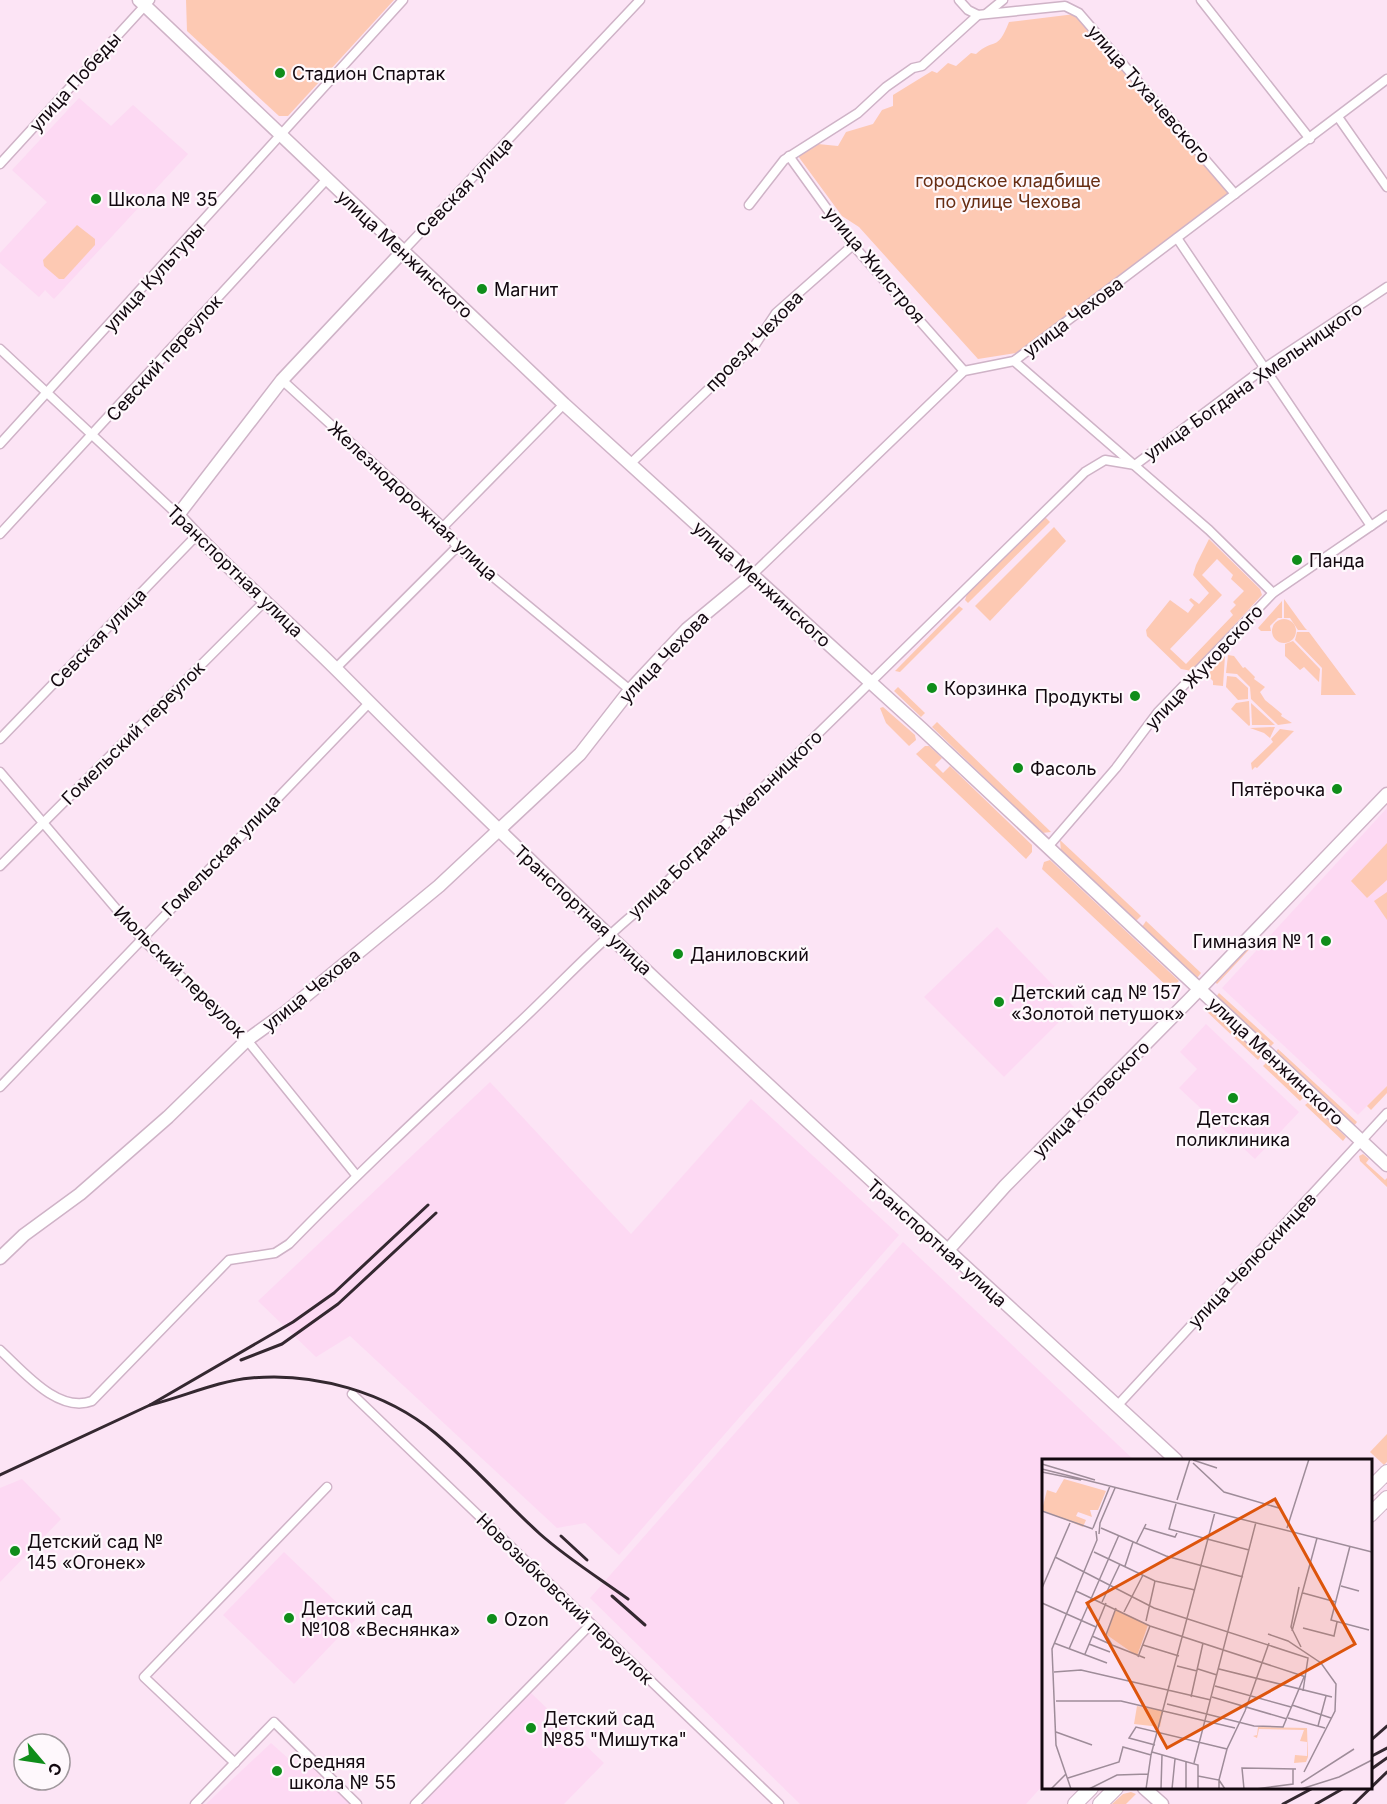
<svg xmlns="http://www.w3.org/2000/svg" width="1387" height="1804" font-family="Inter,sans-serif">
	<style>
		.built { fill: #fdd9f3 }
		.green { fill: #fdc9b3; fill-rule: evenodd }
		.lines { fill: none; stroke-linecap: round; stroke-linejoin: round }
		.street-casing { stroke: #cfb3c7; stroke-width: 11 }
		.secondary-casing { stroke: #cfb3c7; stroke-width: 15 }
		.primary-casing { stroke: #cfb3c7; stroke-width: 16 }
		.street { stroke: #fff; stroke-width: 8 }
		.secondary { stroke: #fff; stroke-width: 12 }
		.primary { stroke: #fff; stroke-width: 14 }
		.rail { stroke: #342830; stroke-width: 3 }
		.poi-dot { fill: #0f8d1a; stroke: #fef8fc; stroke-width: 2 }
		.labels { text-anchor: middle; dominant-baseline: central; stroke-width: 4.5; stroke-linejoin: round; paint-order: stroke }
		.poi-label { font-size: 18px; fill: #12080f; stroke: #fef8fc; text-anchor: start }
		.street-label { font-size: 18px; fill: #12080f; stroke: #fef8fc }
		.park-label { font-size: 18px; fill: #672d12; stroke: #fef8fc }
		.inset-road { fill: none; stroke: #9e8c99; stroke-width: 1.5 }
		.view { fill: #dd550c; fill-opacity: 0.15; stroke: #dd550c; stroke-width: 3 }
		.inset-edge { fill: none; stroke: #12080f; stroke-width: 3 }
	</style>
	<rect width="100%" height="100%" fill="#fce4f5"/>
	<g class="built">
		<path d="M79 98 111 126 133 105 188 154 54 299 45 290 39 297 0 263V253L47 202 12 170Z"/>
		<path d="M1387 808V1086L1358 1115 1222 988Z"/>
		<path d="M997 927 1074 1007 1004 1077 924 997Z"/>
		<path d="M1206 1024 1299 1112 1255 1159 1179 1088 1197 1069 1180 1052Z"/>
		<path d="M490 1082 631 1234 751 1099 899 1235 619 1555 585 1523 557 1528 350 1336 316 1357 258 1301Z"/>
		<path d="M903 1242 1134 1460H1044V1784L1026 1804H800L590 1598Z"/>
		<path d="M22 1479 61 1519 0 1582V1488Z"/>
		<path d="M284 1552 355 1620 294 1684 223 1615Z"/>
		<path d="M530 1692 604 1763 564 1804H420Z"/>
		<path d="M271 1743 300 1769 307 1763 351 1804H206Z"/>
	</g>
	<g class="green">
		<path d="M186 0H394L288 116H279L187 31Z"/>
		<path d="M1075 14 1231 194 1016 353 978 359 859 227 842 216 798 156 818 144 838 146 846 132 873 124 882 110 893 106V95L932 71 937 73 948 63 956 66 971 53 976 54C994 37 997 53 1009 22Z"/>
		<path d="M77 225 95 239V245L64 279H59L44 266 43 260Z"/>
		<path d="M1044 516 1050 522 968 603 965 600 967 594Z"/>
		<path d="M1054 527 1066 541 990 621 975 606Z"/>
		<path d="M1209 539 1260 589 1262 595 1192 671 1181 669 1147 636 1146 630 1170 600 1188 613 1194 605 1189 600 1191 598 1199 604 1209 593 1193 575 1196 565ZM1217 559 1233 575 1231 579 1244 591 1233 602 1236 605 1230 611 1233 615 1186 664 1170 649 1222 595 1202 575Z"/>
		<path d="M1284 599 1305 628 1307 630H1298L1290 618H1284Z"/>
		<path d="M1282 601V618H1278L1270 626 1271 631H1261L1258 628Z"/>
		<path d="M959 606 963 609 900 672 895 671Z"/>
		<circle cx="1284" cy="631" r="12"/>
		<path d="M1297 632H1309L1356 695H1321L1322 668 1295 640Z"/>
		<path d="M1293 641 1320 669 1319 682 1304 667 1300 670 1285 656V644Z"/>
		<path d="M1228 655 1234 656 1243 668 1245 667 1255 677 1254 679 1265 687 1260 692 1265 700 1282 714 1281 716 1292 723 1278 725 1251 699 1250 687 1237 674 1226 673Z"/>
		<path d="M1225 656 1223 686 1213 685V681L1207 675Z"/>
		<path d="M1227 676 1236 677 1248 688V699L1238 700 1226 687Z"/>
		<path d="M898 687 925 713 921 717 894 691Z"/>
		<path d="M1249 701 1250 725 1249 726 1231 709 1236 703Z"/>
		<path d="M1251 703 1275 725H1252Z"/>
		<path d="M883 707 915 735 916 740 909 746 886 723 880 708Z"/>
		<path d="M937 722 1051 832 1042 833 932 727Z"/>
		<path d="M1275 727 1270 738 1264 733 1250 728Z"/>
		<path d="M1280 729 1294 731 1257 768 1255 767 1252 770 1251 763 1273 742 1271 739Z"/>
		<path d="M925 746H929L942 758 935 765 943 773 950 766 1032 845V852L1026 859 916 754Z"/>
		<path d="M1060 840 1141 916 1136 921 1061 851Z"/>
		<path d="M1387 843V880L1367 898 1351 881Z"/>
		<path d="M1050 860 1179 981 1170 989 1042 869 1044 862Z"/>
		<path d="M1387 892V920L1374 901Z"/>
		<path d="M1146 921 1201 973 1197 978 1142 927Z"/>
		<path d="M1256 937 1258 940 1217 984 1215 982Z"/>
		<path d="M1219 993 1274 1043 1270 1047 1216 997Z"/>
		<path d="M1207 1005 1261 1056 1258 1060 1204 1009Z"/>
		<path d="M1278 1049 1357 1122 1354 1126 1275 1053Z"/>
		<path d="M1267 1062 1304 1097 1300 1101 1263 1066Z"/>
		<path d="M1387 1086V1093L1371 1110 1367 1106Z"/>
		<path d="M1309 1102 1346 1137 1343 1141 1305 1105Z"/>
		<path d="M1363 1154 1369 1159 1366 1163 1385 1180 1387 1178V1187L1360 1161 1359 1156Z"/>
		<path d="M1387 1434V1462L1384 1465 1370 1452Z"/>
		<path d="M1131 1792 1136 1794 1126 1804H1112L1123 1794Z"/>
	</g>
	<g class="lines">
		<g class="street-casing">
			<g id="street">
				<path d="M959 0 968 10 978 15 1065 6 1079 13 1235 194"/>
				<path d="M1201 0 1310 139"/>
				<path d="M987 13 1003 0"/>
				<path d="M1338 117 1387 187"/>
				<path d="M789 156 853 245 964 371"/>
				<path d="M0 164 150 0"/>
				<path d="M749 205 784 160 858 113 886 87 913 68 922 66 978 15"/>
				<path d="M1177 238 1371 526"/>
				<path d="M403 251 640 0"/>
				<path d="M0 349 178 515"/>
				<path d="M1014 361 1209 530 1273 593"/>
				<path d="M282 380 443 527 457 547 630 690"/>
				<path d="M0 444 403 0"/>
				<path d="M630 464 755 345 776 313 853 245"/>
				<path d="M443 527 564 404"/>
				<path d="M0 534 326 180"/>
				<path d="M751 576 964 371 1014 361 1387 79"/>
				<path d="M336 668 457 547"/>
				<path d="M0 739 196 536"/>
				<path d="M0 772 141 938 247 1040 356 1175"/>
				<path d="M1047 848 1116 768 1158 712 1273 593 1387 515"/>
				<path d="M0 866 266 600"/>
				<path d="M0 1087 370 702"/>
				<path d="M0 1350C23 1371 58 1414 92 1401L229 1260 275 1253 289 1244C364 1167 443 1094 522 1020 560 984 595 946 635 913L1085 472 1105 460 1135 465 1263 369 1387 287"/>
				<path d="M352 1394 779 1804"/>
				<path d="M1117 1406 1387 1113"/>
				<path d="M235 1763 144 1677 327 1487"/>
				<path d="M195 1804 274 1722 357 1804"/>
				<path d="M415 1804 591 1624"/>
			</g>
		</g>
		<g class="secondary-casing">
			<g id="secondary">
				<path d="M139 0 564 404 922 729 1387 1165"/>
				<path d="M403 251 282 380 178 515C230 573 291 623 346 679 614 949 897 1203 1176 1460"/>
				<path d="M948 1250 1005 1186 1189 1000 1387 794"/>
				<path d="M0 1258 24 1235 80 1194 168 1117 247 1040 286 1012 439 886 580 754 630 690 687 629 751 576"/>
				<path d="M1144 1788 1162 1804"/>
			</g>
		</g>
		<g class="primary-casing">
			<g id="primary">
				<path d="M1370 1489 1387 1472"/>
				<path d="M1370 1515 1387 1498"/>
				<path d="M1075 1804 1091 1788"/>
				<path d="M1100 1804 1116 1788"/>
			</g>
		</g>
		<use href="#street" class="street"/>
		<use href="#secondary" class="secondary"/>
		<use href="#primary" class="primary"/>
		<g class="rail">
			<path d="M241 1360 282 1344 338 1304 436 1213"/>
			<path d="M150 1405C183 1397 217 1381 251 1378 314 1372 386 1392 435 1433 472 1464 504 1501 540 1534 567 1558 599 1578 628 1599"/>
			<path d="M0 1475 150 1405 293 1322 334 1293 428 1205"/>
			<path d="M561 1536 587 1560"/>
			<path d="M612 1596 645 1625"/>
			<path d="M1370 1741 1387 1726"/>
			<path d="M1370 1757 1387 1748"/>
			<path d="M1370 1770 1387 1758"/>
			<path d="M1283 1804 1313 1788"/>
			<path d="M1316 1804 1344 1788"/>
			<path d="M1354 1804 1387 1772"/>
		</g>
	</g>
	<g class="poi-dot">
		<circle cx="280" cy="73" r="6"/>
		<circle cx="96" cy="199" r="6"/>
		<circle cx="482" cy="289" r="6"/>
		<circle cx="1297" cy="560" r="6"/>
		<circle cx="932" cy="688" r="6"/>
		<circle cx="1135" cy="696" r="6"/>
		<circle cx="1018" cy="768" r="6"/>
		<circle cx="1337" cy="789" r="6"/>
		<circle cx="1326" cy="941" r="6"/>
		<circle cx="678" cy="954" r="6"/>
		<circle cx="999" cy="1002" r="6"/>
		<circle cx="1233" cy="1098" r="6"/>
		<circle cx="15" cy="1551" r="6"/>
		<circle cx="289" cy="1618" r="6"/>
		<circle cx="492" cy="1619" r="6"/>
		<circle cx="531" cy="1728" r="6"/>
		<circle cx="277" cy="1771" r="6"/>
	</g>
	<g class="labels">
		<g class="poi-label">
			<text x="292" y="73">Стадион Спартак</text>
			<text x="108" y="199">Школа № 35</text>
			<text x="494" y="289">Магнит</text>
			<text x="1309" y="560">Панда</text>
			<text x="944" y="688">Корзинка</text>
			<text x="1123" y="696" text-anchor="end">Продукты</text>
			<text x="1030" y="768">Фасоль</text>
			<text x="1325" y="789" text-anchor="end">Пятёрочка</text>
			<text x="1314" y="941" text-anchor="end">Гимназия № 1</text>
			<text x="690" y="954">Даниловский</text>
			<text x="1011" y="992">Детский сад № 157<tspan x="1011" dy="21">«Золотой петушок»</tspan></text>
			<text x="1233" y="1118" text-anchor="middle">Детская<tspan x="1233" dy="21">поликлиника</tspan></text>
			<text x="27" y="1541">Детский сад №<tspan x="27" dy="21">145 «Огонек»</tspan></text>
			<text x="301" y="1608">Детский сад<tspan x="301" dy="21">№108 «Веснянка»</tspan></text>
			<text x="504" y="1619">Ozon</text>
			<text x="543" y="1718">Детский сад<tspan x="543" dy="21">№85 "Мишутка"</tspan></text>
			<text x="289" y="1761">Средняя<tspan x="289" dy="21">школа № 55</tspan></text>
		</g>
		<g class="street-label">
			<text transform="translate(75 82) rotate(-48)">улица Победы</text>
			<text transform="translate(1149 94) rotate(49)">улица Тухачевского</text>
			<text transform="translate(464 187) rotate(-46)">Севская улица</text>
			<text transform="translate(405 254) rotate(43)">улица Менжинского</text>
			<text transform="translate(875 265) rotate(50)">улица Жилстроя</text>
			<text transform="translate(154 277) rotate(-48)">улица Культуры</text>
			<text transform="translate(1073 317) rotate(-37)">улица Чехова</text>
			<text transform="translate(754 341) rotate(-46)">проезд Чехова</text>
			<text transform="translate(164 358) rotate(-48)">Севский переулок</text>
			<text transform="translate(1253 381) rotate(-35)">улица Богдана Хмельницкого</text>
			<text transform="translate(413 501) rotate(43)">Железнодорожная улица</text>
			<text transform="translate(235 571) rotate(44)">Транспортная улица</text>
			<text transform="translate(762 584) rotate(42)">улица Менжинского</text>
			<text transform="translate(98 638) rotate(-46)">Севская улица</text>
			<text transform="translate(664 657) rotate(-46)">улица Чехова</text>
			<text transform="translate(1204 667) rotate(-47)">улица Жуковского</text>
			<text transform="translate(133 733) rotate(-45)">Гомельский переулок</text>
			<text transform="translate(725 824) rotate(-44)">улица Богдана Хмельницкого</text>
			<text transform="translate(221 855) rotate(-46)">Гомельская улица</text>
			<text transform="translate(583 910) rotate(43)">Транспортная улица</text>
			<text transform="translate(180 972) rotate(45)">Июльский переулок</text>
			<text transform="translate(311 990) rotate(-39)">улица Чехова</text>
			<text transform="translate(1276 1061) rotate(43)">улица Менжинского</text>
			<text transform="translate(1091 1099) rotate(-45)">улица Котовского</text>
			<text transform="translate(937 1243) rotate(42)">Транспортная улица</text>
			<text transform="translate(1252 1260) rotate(-47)">улица Челюскинцев</text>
			<text transform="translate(565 1599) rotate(44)">Новозыбковский переулок</text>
		</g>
		<g class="park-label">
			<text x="1008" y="180">городское кладбище<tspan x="1008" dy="21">по улице Чехова</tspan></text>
		</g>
	</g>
	<g transform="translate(1042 1459)">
		<rect width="330" height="330" fill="#fce4f5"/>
		<path d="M22 20 64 32 56 51H48L50 58 36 53 34 57 44 61 41 68 0 51 5 31 14 34ZM74 150 106 166 95 197 65 176ZM95 247 121 252 118 268 92 265ZM216 268 265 269 266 298 264 303 252 304 253 296 265 297V283L258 282 262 271 217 270 215 279 211 277 215 276Z" fill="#fdc9b3"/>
		<path class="inset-road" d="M151 1 175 9M151 4 182 33 237 49M0 5 53 21M0 10 330 93M0 13 39 21M135 41 148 0M134 45 127 70 207 91M0 52 51 70M51 69 68 27M59 69 124 97 201 118M102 69 133 78 135 74M245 69 267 0M57 75 58 64 73 29M94 85 104 65M308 87 289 161 327 171M52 93 113 122 153 131M13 98 112 149 266 199 261 232M83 107 91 83M299 127 317 132M257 128 249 168 259 188M0 129 28 64M34 132 108 167 264 218M261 134 294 143M60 143 78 105M0 144 54 168M82 153 101 116M104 162 113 122M261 169 292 177 295 163M250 172 275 79M226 175 246 182 279 204 294 225 293 252 262 313M50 177 68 185M12 184 65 204M47 185 68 193M70 186 64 176 74 149M70 186 103 199M101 186 137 197M27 190 77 76M43 195 64 144M96 198 108 167M135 207 155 212M156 210 175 216M177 210 290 238M12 213 39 211 169 241M173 227 249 248M149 238 161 184M170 238 245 260M14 242H79L193 269M125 245 212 267 241 268 262 218M250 246 289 259M246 259 283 269M276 267 284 237M14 273 50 286M113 286 87 279 94 268 185 290M110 293 156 306V330M152 304 214 63M156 317 177 321V330M26 319 77 303 81 288 109 296M259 324 312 290M9 330 24 315M29 330 14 286 10 190 55 81 54 72M47 330 75 316 106 315M104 330 109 296 173 53M119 330 120 296M130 330 133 300M144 330V303M183 330 177 321 185 290 203 252 227 184M202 330 200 309 254 310M214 330 251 325V310M259 330 297 318 330 301"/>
		<path class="view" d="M233 40 313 185 125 289 45 144Z"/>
		<rect width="330" height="330" class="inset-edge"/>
	</g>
	<g transform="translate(42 1762) rotate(119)"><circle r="28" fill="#fef8fc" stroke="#a0989d" stroke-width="1.5"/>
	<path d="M0-4.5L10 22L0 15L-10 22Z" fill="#0f8d1a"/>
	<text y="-9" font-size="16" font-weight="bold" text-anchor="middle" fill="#12080f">С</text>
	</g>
</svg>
